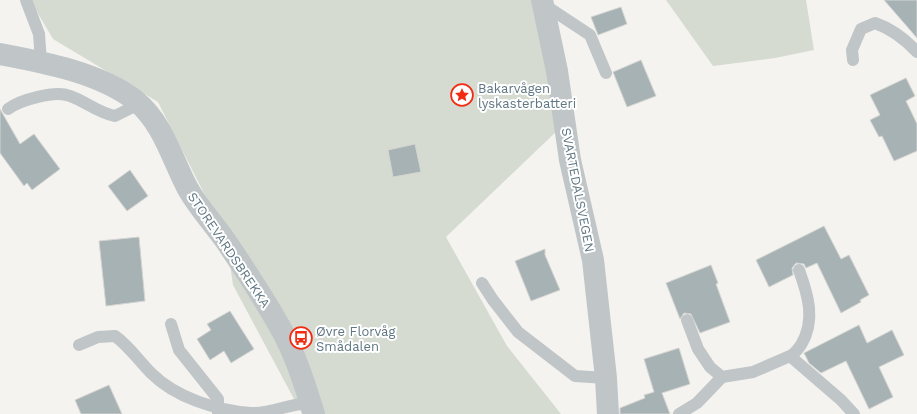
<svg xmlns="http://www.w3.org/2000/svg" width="917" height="414" font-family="'Work Sans',sans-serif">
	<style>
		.green { fill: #d5dbd0 }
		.building { fill: #a7b2b5; stroke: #d5d5d2 }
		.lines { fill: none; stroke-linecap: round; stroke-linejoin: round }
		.service { stroke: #c0c5c8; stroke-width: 12 }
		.minor { stroke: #c0c5c8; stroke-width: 22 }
		.tertiary { stroke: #c0c5c8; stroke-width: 22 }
		.labels { text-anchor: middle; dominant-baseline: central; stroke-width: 4; stroke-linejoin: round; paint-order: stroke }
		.poi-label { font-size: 13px; fill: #607783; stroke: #fff; text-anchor: start }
		.street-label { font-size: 13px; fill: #607783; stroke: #fff }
	</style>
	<rect width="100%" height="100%" fill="#f4f3ef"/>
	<g class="green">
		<path d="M30 0H538L559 129 446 237 507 346 561 414H302L233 285 226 237 158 102 53 39Z"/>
		<path d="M666 0H806L814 50 775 58 713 66Z"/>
	</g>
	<g class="building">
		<path d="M884 0H917V38Z"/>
		<path d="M621 7 627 24 598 35 591 17Z"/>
		<path d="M641 60 656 96 627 107 613 72Z"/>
		<path d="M906 78 915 96 906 101 917 124V151L894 161 882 136 879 137 870 120 880 115 870 95Z"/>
		<path d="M0 109 20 144 34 134 60 169 32 190 27 183 24 186 0 153Z"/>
		<path d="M415 144 421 172 393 177 388 150Z"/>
		<path d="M130 170 148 196 127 211 108 186Z"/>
		<path d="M824 226 841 259 849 255 869 295 860 300 861 302 841 313 817 263 806 268 804 264 796 263 792 268 793 275 769 287 756 260Z"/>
		<path d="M139 237 145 301 106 306 99 241Z"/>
		<path d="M545 249V255L560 290 531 301 515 261Z"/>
		<path d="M711 265 718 283 716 284 730 322 700 333 691 314 684 313 680 319 666 283Z"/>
		<path d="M230 311 254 349 231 363 224 351 210 360 197 339 211 330 207 324Z"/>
		<path d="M859 325 867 343 892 330 904 355 879 367 893 397 869 409 846 361 821 373 809 363 804 353Z"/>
		<path d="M679 348 690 384 662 393 670 414H620V408L645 398 644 395 654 392 644 359Z"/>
		<path d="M109 385 122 414H81L75 400Z"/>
	</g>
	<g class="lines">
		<g class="service">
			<path d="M26 0 39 34 41 62"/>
			<path d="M543 4 590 35 606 73"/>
			<path d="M853 60 852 50 861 29 875 23C892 29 905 39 917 52"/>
			<path d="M8 109C20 100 55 90 70 96 85 101 98 113 115 116L131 108 137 102"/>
			<path d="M482 283 493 300 518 332 575 376 606 378"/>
			<path d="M687 320 698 349 710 367 722 377 753 372 790 356 841 400 854 414"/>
			<path d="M171 324 179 350 218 399V413"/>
			<path d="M79 345 98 337 115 336C129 346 139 361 151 373 176 398 216 410 251 413 272 414 290 403 311 403"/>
			<path d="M790 356C795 354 798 349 801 345 816 320 808 295 799 270"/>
			<path d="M679 414 697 403 722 377"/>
		</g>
		<path class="minor" d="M542 0 557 71 570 160 593 260 606 378 608 414"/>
		<path class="tertiary" d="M0 54C43 62 101 73 136 101 163 123 172 159 188 189 198 207 213 223 225 240 244 268 263 297 280 327 295 353 305 385 314 414"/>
	</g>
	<defs>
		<g id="sight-ring" transform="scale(1.15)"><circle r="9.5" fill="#fff" stroke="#f22b11" stroke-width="1.5"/><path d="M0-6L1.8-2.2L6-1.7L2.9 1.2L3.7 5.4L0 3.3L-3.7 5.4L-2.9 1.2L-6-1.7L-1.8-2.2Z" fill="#f22b11"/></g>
		<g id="bus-ring" transform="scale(1.15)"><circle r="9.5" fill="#fff" stroke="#f22b11" stroke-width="1.5"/><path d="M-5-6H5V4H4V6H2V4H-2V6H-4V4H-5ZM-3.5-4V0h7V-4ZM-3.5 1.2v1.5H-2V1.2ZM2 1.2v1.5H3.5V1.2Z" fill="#f22b11"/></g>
	</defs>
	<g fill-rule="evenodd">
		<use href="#sight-ring" x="462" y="95"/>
		<use href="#bus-ring" x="301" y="338"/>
	</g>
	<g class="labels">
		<g class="poi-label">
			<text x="478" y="88">Bakarvågen<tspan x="478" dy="15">lyskasterbatteri</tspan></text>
			<text x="316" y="331">Øvre Florvåg<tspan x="316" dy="15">Smådalen</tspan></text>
		</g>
		<g class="street-label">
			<text transform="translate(578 190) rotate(79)">SVARTEDALSVEGEN</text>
			<text transform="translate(229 250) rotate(56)">STOREVARDSBREKKA</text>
		</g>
	</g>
</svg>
